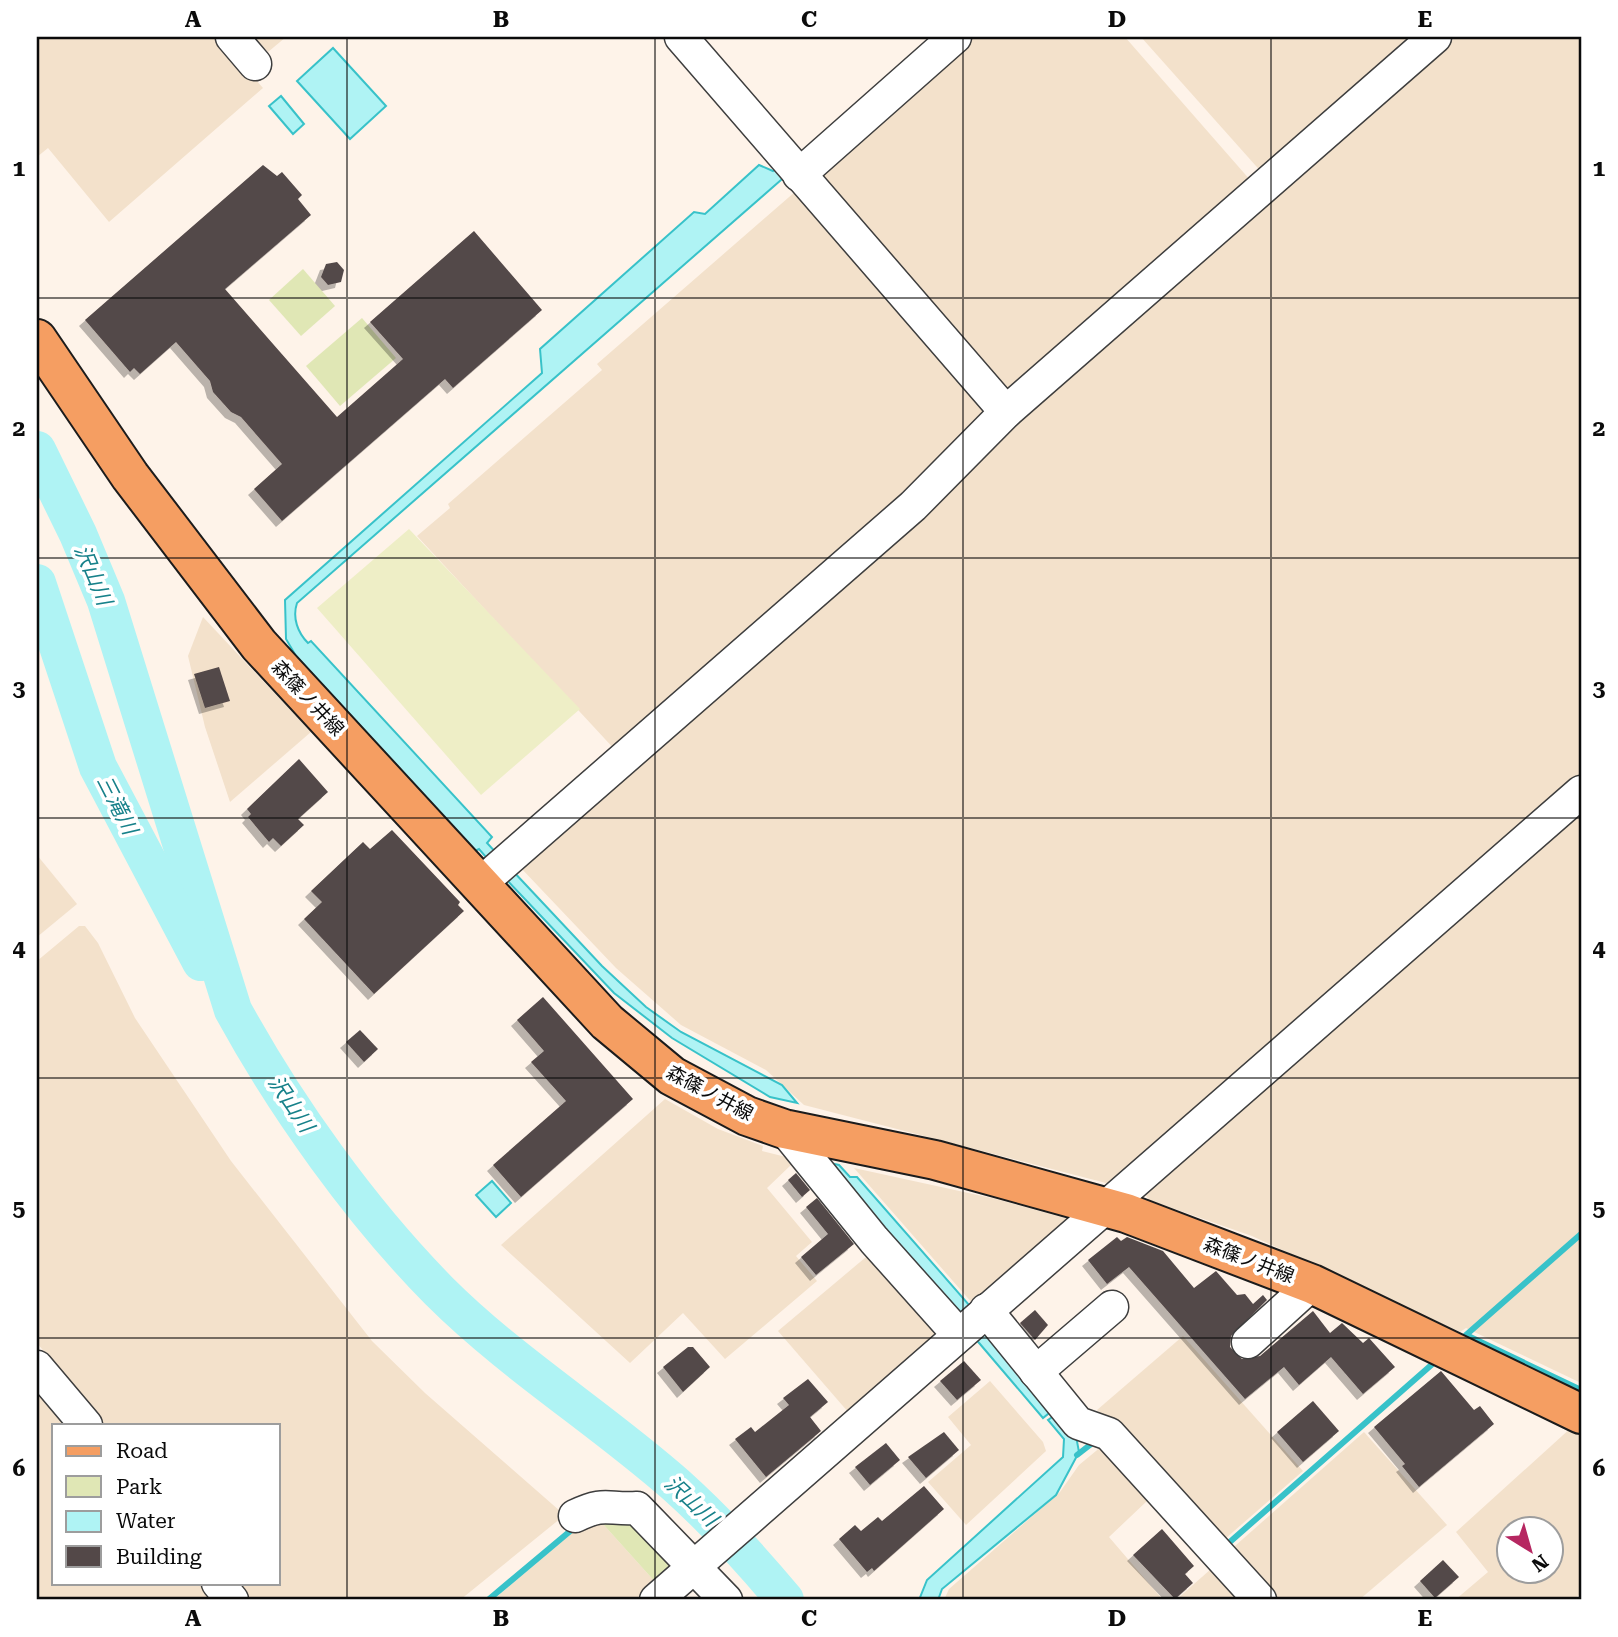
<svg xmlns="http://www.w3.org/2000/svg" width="1618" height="1637" font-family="'Roboto Serif','Noto Sans JP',serif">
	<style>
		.farmland { fill: #f3e1cb; fill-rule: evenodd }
		.green { fill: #e0e7b5 }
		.pitch { fill: #eeeec6 }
		.water { fill: #aff3f4; stroke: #38c2c9; stroke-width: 2 }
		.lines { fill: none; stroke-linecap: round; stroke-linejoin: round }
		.stream { stroke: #38c2c9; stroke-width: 6 }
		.river { stroke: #aff3f4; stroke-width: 38 }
		.building { fill: #534848; filter: url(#shadow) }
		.minor-casing { stroke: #3e3e3e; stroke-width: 35 }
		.major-casing { stroke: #1c1c1c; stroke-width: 42 }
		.minor { stroke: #fff; stroke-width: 32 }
		.major { stroke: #f59e62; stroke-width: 38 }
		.grid { fill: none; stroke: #0b0b0b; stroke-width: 2; stroke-opacity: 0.55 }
		.labels { text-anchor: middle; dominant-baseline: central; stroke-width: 7; stroke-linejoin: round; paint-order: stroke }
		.street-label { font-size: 19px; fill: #0b0b0b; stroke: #fff }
		.water-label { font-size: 21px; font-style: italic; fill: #17818a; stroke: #fff }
		.neatline { fill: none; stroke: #0b0b0b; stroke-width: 2.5 }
		.grid-label { font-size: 23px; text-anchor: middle; font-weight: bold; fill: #0b0b0b }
	</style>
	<defs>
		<filter id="shadow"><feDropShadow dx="-6" dy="6" stdDeviation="0" flood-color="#0004"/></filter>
	</defs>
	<rect width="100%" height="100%" fill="#fef3e9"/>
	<g class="farmland">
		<path d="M37 37H218L263 88 109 222 48 148 37 157Z"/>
		<path d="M254 37H286L268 52Z"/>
		<path d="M966 37H1125L1251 181 1013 393 1002 394 811 178Z"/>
		<path d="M1141 37H1422L1264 175Z"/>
		<path d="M1456 37H1581V779L1125 1178 1106 1183 804 1105 766 1070 681 1025 616 968 520 867 1019 420Z"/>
		<path d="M796 191 989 404 990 418 617 752 417 536 450 508 448 504 602 370 597 364Z"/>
		<path d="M203 617 311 732 230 802 205 727 188 656Z"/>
		<path d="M1581 813V1383L1466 1328 1460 1332 1252 1236 1149 1200 1145 1194Z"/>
		<path d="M37 855 77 904 37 937Z"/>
		<path d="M79 926H85L98 943 135 1018 231 1161 372 1341 425 1393 560 1511 561 1518 460 1600H251L236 1583H278V1425H105L37 1343V961Z"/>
		<path d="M665 1099 718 1129 763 1146 762 1151 786 1157 792 1164 767 1188 812 1242 796 1256 817 1281 725 1359 683 1313 630 1363 501 1245Z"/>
		<path d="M854 1168 996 1199 1072 1220 973 1304Z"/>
		<path d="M872 1252 941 1325 938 1337 849 1413 778 1331Z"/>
		<path d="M1183 1336 1303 1471 1218 1545 1097 1410Z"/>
		<path d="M37 1379 75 1425H54V1583H206L221 1600H37Z"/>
		<path d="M990 1381 1043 1442 1046 1451 966 1525 928 1482 971 1445 948 1417Z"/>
		<path d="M1573 1426 1581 1430V1593L1573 1600H1455L1488 1572 1456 1532ZM1510 1528H1552V1570H1510Z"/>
		<path d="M1364 1432 1447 1525 1359 1600H1269L1227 1553Z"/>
		<path d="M1102 1446 1147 1501 1109 1537 1163 1600H944L949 1589 1060 1492 1079 1465Z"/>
		<path d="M594 1514 657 1584 638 1600H493Z"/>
		<path d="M1211 1569 1238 1600H1176Z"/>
	</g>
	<g class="green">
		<path d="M303 269 335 306 301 336 269 300Z"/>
		<path d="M362 318 396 358 340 406 306 366Z"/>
		<path d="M619 1511 677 1564 657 1584 594 1514Z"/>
	</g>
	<path class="pitch" d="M409 529 580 709 481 795 317 608Z"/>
	<g class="water">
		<path d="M333 48 386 106 350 139 297 81Z"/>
		<path d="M281 96 304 124 293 134 269 106Z"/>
		<path d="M759 165 773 171 781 165 789 173 297 603C292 618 298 633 308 643L311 641 492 837 487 843 500 857 492 864 479 849 475 851 296 656 286 639 285 600 542 373 540 349 694 212 705 214Z"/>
		<path d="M511 869 602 966 646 1007 681 1032 782 1085 797 1103 770 1097 672 1038 614 993 503 876Z"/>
		<path d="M816 1160 839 1165 850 1177H857L970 1306 955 1318Z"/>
		<path d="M492 1181 511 1203 496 1217 476 1195Z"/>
		<path d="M989 1324 1059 1405 1043 1418 974 1337Z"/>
		<path d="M1064 1409 1074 1425 1079 1452 1056 1495 942 1589 938 1600H919L927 1580 1063 1457 1064 1439 1048 1420Z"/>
	</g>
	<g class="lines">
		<g class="stream">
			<path d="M1581 1234 1466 1335 1581 1390"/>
			<path d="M1077 1455 1095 1441"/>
			<path d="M1223 1548 1437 1360"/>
			<path d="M488 1600 575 1527"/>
		</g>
		<g class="river">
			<path d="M37 450 78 534 106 601 233 1010C286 1107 361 1212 439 1291 511 1363 600 1418 676 1485 716 1521 751 1559 785 1600"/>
			<path d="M37 583 98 767 201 962"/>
		</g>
	</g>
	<g class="building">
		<path d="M263 165 277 176 282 172 302 195 298 199 311 215 225 289 337 417 403 359 370 322 474 231 542 310 453 388 445 379 282 521 254 489 282 464 241 417 231 412 213 392 210 381 176 342 140 374 134 368 130 372 85 320Z"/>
		<path d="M337 262 344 270 341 282 328 285 321 277 326 264Z"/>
		<path d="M219 667 230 701 205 708 194 674Z"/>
		<path d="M299 759 328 792 298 819 304 825 281 846 273 838 269 842 248 817 251 814 247 809Z"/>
		<path d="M392 830 460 902 458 905 464 911 374 994 304 919 322 902 311 891 363 842 370 849Z"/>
		<path d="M543 997 633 1099 521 1197 493 1165 566 1101 531 1062 544 1051 517 1020Z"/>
		<path d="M360 1030 378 1049 364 1062 346 1042Z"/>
		<path d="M796 1173 810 1190 802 1197 788 1180Z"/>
		<path d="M817 1198 854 1244 816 1275 801 1257 828 1234 806 1207Z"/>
		<path d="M1117 1237 1121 1241 1127 1237 1163 1251 1194 1288 1216 1271 1237 1295 1245 1294 1253 1304 1263 1295 1267 1300 1231 1336 1230 1347 1242 1359 1260 1356 1313 1311 1330 1333 1342 1323 1363 1343 1369 1338 1395 1367 1363 1394 1331 1357 1299 1385 1284 1367 1245 1399 1129 1267 1107 1284 1088 1260Z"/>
		<path d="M1035 1310 1048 1325 1035 1340 1020 1323Z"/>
		<path d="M688 1347H693L710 1367 683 1392 663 1367Z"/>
		<path d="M964 1361 981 1380 957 1400 940 1381Z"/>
		<path d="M1441 1371 1474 1410 1480 1406 1494 1424 1419 1487 1402 1466 1405 1464 1374 1427Z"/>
		<path d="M808 1379 828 1402 810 1417 821 1431 766 1477 735 1439 751 1427 755 1432 789 1405 783 1398Z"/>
		<path d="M1313 1401 1339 1431 1303 1462 1277 1432Z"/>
		<path d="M944 1432 959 1450 926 1478 908 1457Z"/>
		<path d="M886 1443 900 1460 870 1485 855 1467Z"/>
		<path d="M924 1486 944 1509 874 1571 872 1568 867 1572 839 1539 855 1525 861 1531 878 1517 882 1521Z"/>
		<path d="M1162 1529 1194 1566 1185 1574 1193 1583 1175 1599 1133 1555Z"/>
		<path d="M1443 1560 1459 1577 1435 1598 1420 1581Z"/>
	</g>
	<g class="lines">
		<g class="minor-casing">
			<g id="minor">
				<path d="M232 37 255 64"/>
				<path d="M681 37 1006 412"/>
				<path d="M799 175 955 37"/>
				<path d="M481 883 913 506 1006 412 1435 37"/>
				<path d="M784 1129 874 1240 958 1334"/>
				<path d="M986 1310 1078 1423 1109 1434 1260 1600"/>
				<path d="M1248 1342 1312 1284"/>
				<path d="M37 1367 86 1425"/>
				<path d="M1036 1372 1112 1307"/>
				<path d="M575 1516C606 1501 607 1510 637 1508L726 1600"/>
				<path d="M218 1583 232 1600"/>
				<path d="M656 1600 1581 792"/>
			</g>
		</g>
		<g class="major-casing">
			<path id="major" d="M37 339 130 476 259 645 607 1022 672 1076 747 1116 784 1129 935 1160 1126 1213 1312 1284 1581 1414"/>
		</g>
		<use href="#minor" class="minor"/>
		<use href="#major" class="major"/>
	</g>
	<path class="grid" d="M347 37V1600M655 37V1600M963 37V1600M1271 37V1600M37 298H1581M37 558H1581M37 818H1581M37 1078H1581M37 1338H1581"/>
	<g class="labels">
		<g class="street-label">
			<text transform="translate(308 698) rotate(47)">森篠ノ井線</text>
			<text transform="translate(710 1093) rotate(28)">森篠ノ井線</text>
			<text transform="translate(1249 1260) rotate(21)">森篠ノ井線</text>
		</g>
		<g class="water-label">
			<text transform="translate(93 575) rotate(67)">沢山川</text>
			<text transform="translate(117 805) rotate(63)">三滝川</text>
			<text transform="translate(291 1104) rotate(56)">沢山川</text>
			<text transform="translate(691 1501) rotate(43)">沢山川</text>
		</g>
	</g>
	<rect width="1618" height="1637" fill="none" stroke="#ffffff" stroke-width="77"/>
	<rect x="52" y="1424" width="228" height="161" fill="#ffffff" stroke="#9d9d9d" stroke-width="2"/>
	<rect x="66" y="1446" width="35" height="10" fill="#f59e62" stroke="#9d9d9d" stroke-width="2"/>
	<text x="116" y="1458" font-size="21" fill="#0b0b0b">Road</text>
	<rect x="66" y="1476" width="35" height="21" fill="#e0e7b5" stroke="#9d9d9d" stroke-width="2"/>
	<text x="116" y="1494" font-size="21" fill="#0b0b0b">Park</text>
	<rect x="66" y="1511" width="35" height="21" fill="#aff3f4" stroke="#9d9d9d" stroke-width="2"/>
	<text x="116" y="1528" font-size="21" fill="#0b0b0b">Water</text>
	<rect x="66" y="1546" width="35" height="21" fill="#534848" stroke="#9d9d9d" stroke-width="2"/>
	<text x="116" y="1564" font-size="21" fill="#0b0b0b">Building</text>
	<g transform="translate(1530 1550) rotate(143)"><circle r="33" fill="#ffffff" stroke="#9d9d9d" stroke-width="2"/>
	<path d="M0-5L12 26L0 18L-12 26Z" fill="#b62761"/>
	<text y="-10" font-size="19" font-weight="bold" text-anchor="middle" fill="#0b0b0b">N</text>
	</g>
	<rect x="38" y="38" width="1542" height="1560" class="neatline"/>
	<g class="grid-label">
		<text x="193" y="27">A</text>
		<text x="501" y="27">B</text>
		<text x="809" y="27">C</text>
		<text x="1117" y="27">D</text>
		<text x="1425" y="27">E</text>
		<text x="19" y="176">1</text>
		<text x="1599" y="176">1</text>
		<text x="19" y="436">2</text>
		<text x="1599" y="436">2</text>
		<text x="19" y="696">3</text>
		<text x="1599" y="696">3</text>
		<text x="19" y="956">4</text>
		<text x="1599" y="956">4</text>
		<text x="19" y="1216">5</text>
		<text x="1599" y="1216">5</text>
		<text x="19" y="1476">6</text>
		<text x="1599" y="1476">6</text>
		<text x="193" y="1626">A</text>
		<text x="501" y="1626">B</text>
		<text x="809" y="1626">C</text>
		<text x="1117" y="1626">D</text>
		<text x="1425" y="1626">E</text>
	</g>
</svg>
